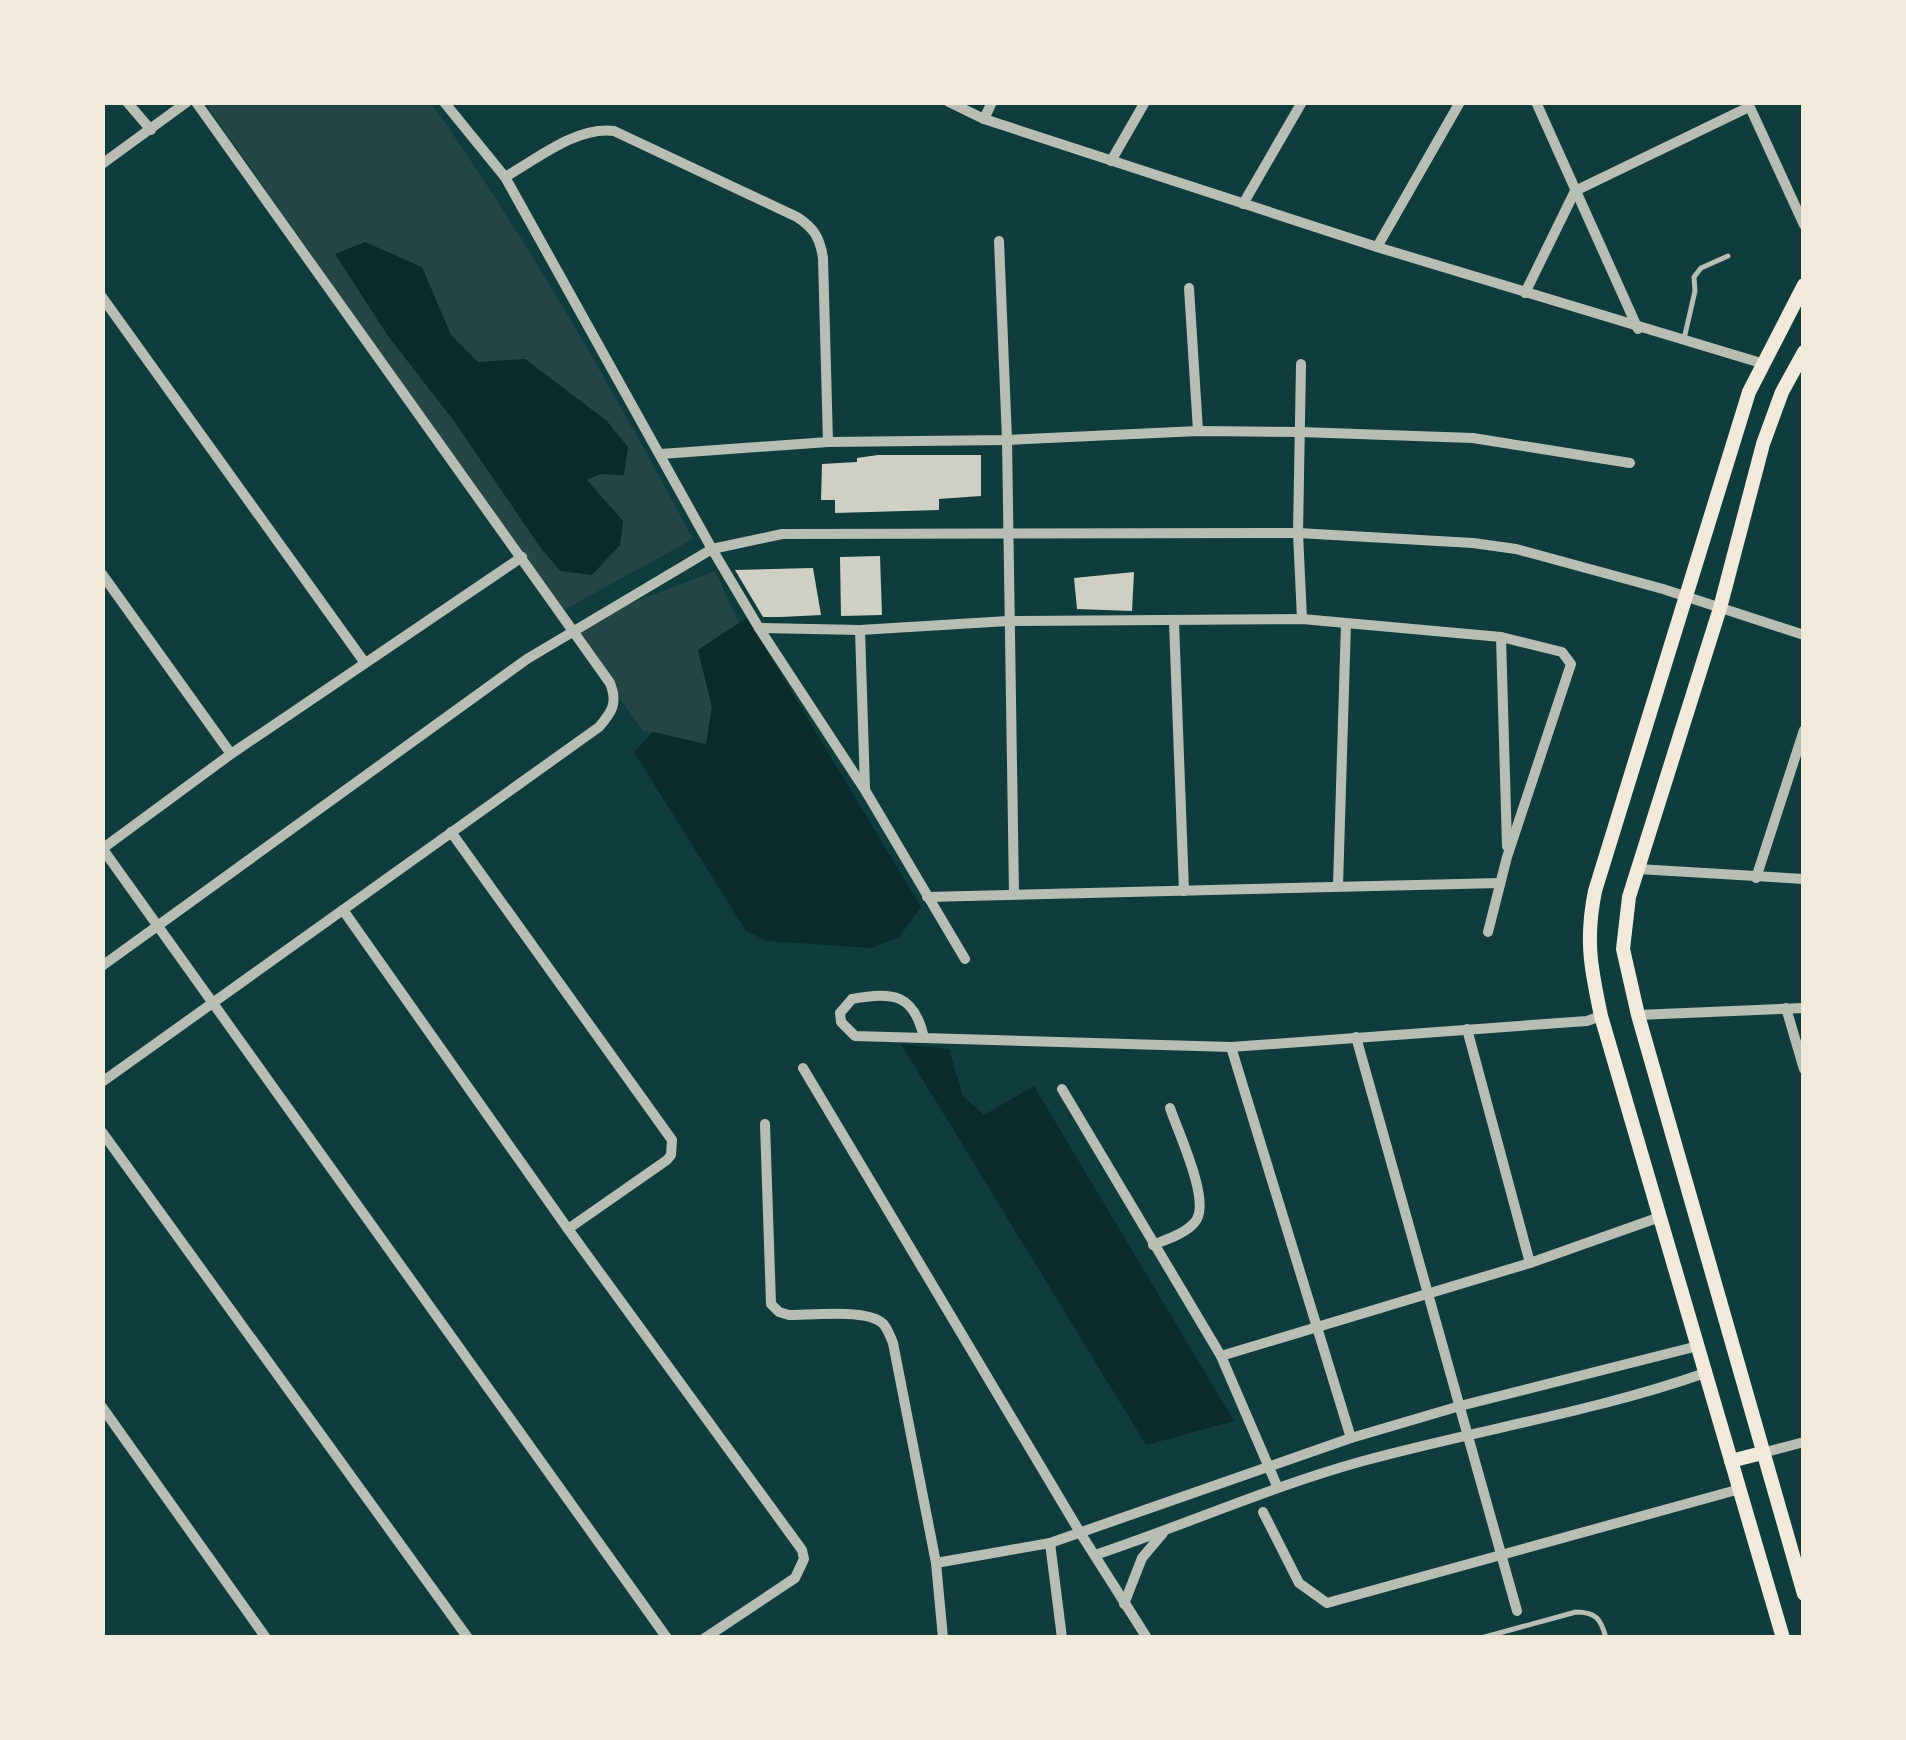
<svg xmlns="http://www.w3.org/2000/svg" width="1906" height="1740" font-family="Merriweather,serif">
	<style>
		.green { fill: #244646 }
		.water { fill: #0a2a2b }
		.building { fill: #cfcfc3 }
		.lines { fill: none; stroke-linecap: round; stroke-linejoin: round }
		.service { stroke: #b8beb3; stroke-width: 5 }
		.minor { stroke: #b8beb3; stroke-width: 10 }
		.secondary { stroke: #f1e9da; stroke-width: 14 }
	</style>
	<rect width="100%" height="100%" fill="#0f3d3e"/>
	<g class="green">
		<path d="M205 103H431C529 241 613 390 693 539L562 611Z"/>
		<path d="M715 571 739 623 698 650 712 707 706 745 643 731 569 627Z"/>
	</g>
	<g class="water">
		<path d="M365 242 422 267 451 335 478 362 525 359 607 421 628 447 624 475 600 474 587 480 623 521 620 545 592 575 560 571 540 547 454 421 388 336 335 254Z"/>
		<path d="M747 618 921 907 899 937 871 948 767 941 746 931 634 752 653 732 706 744 712 707 698 650Z"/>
		<path d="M901 1044 949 1049 963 1096 984 1115 1034 1086 1234 1421 1146 1445Z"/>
	</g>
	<g class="building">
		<path d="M878 455H981V496L939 499V510L835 513V500H821L822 464 857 462V458Z"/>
		<path d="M880 556 882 615 841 616 840 557Z"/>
		<path d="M813 568 821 615 781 617H763L735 570Z"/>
		<path d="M1134 572 1132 611 1077 609 1074 578Z"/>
	</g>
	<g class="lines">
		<g class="service">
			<path d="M1684 339 1695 291 1694 277 1701 268 1728 256"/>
			<path d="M1481 1638 1576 1612C1596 1612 1601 1619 1606 1638"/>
		</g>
		<g class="minor">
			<path d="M127 102 151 130"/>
			<path d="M444 102 505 177 712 549 759 628 865 790 965 959"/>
			<path d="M949 102 984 119 1377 247 1761 363"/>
			<path d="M1536 102 1638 329"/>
			<path d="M1748 103 1804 225"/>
			<path d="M984 119 992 102"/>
			<path d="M1111 161 1145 102"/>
			<path d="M102 164 187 102"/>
			<path d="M505 177C537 159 577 126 614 131L797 217C814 228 820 238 823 258L828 442"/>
			<path d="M1243 204 1302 102"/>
			<path d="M999 241 1007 440 1014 894"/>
			<path d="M1377 247 1460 102"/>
			<path d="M1189 288 1198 431"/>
			<path d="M1525 293 1575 191 1749 107"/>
			<path d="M102 297 365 663"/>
			<path d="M1301 364 1298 533 1302 619"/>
			<path d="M661 454 828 442 1007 440 1198 431 1300 432 1473 438 1630 463"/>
			<path d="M102 574 231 754"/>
			<path d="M1174 622 1184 891"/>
			<path d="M759 628 860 630 1008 621 1302 619 1501 637 1562 652 1571 664 1507 857 1488 932"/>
			<path d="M860 630 865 789"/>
			<path d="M1501 637 1507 846"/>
			<path d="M451 832 672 1140 671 1155 667 1160 568 1229"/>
			<path d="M102 848 667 1638"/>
			<path d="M102 849 231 754 522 557"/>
			<path d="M1638 869 1804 879"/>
			<path d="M1756 878 1804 730"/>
			<path d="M1338 886 1346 623"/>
			<path d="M927 897 1500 883"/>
			<path d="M343 910 568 1229 802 1550 804 1559 795 1578 705 1638"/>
			<path d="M102 966 527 659 712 549 782 534 1298 533 1473 543 1516 549 1663 589 1804 635"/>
			<path d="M1786 1008 1804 1069"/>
			<path d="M1638 1015 1804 1008"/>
			<path d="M1467 1029 1530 1263"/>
			<path d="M1356 1037 1517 1611"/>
			<path d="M924 1038C914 993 893 992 852 999L840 1013 841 1022 855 1036 1231 1047 1587 1021 1601 1016"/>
			<path d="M1231 1047 1351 1438"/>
			<path d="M803 1068 1081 1534 1147 1638"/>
			<path d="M102 1082 599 727C612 712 618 703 610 683L196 102"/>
			<path d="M1062 1089 1221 1356 1277 1486"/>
			<path d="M765 1124 771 1304 779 1312 789 1315C810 1315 864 1309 881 1322 887 1326 890 1336 893 1343L936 1563 943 1638"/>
			<path d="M102 1132 468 1638"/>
			<path d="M1153 1245C1167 1239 1185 1234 1195 1222 1212 1203 1178 1132 1170 1108"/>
			<path d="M1221 1356 1530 1263 1660 1217"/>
			<path d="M102 1407 266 1638"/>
			<path d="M1762 1453 1804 1442"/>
			<path d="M1263 1512 1299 1583 1327 1603 1740 1489"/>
			<path d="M1050 1543 1062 1638"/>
			<path d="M1095 1555C1185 1525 1272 1486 1363 1461 1476 1430 1594 1412 1705 1373"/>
			<path d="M936 1563 1050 1543 1351 1438 1460 1406 1698 1346"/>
			<path d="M1124 1604 1142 1558 1163 1533"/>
		</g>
		<g class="secondary">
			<path d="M1804 352 1782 392 1763 444 1720 608 1629 897 1623 949 1638 1015 1804 1594"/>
			<path d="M1731 1461 1762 1453"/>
			<path d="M1783 1638 1601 1016C1591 969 1585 940 1595 891L1749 392 1804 285"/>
		</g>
	</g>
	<rect width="1906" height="1740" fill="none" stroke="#f1e9da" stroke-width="210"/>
</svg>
